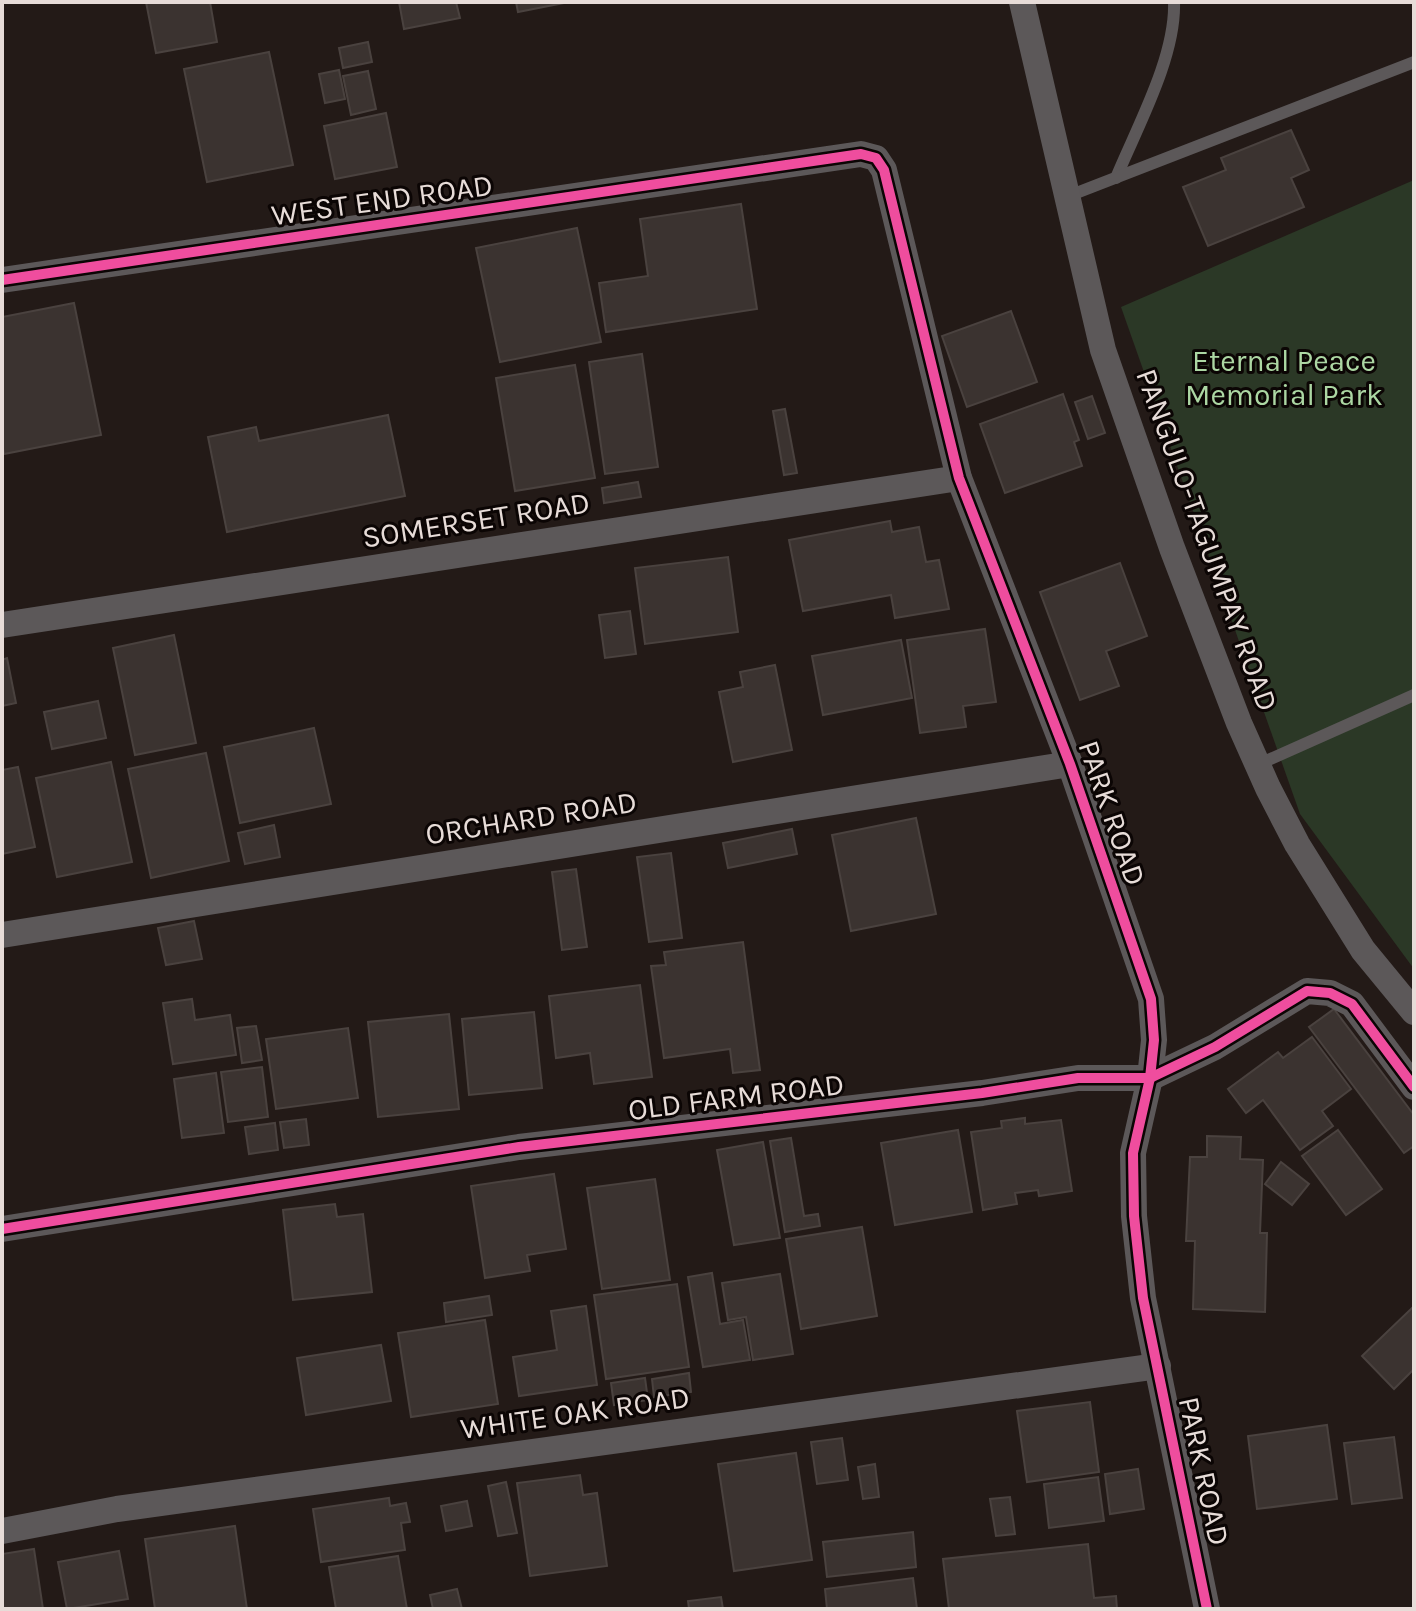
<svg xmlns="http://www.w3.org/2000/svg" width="1416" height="1611" font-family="Karla,sans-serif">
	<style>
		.green { fill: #2b3826 }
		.building { fill: #3b3330; stroke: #4a423f; stroke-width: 2 }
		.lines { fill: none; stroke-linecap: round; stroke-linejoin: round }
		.service { stroke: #5c5859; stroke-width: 12 }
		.minor { stroke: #5c5859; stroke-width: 26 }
		.cycleway-casing { stroke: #0b0504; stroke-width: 15 }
		.cycleway { stroke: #ef4d9e; stroke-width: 10 }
		.labels { text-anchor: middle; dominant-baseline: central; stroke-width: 6; stroke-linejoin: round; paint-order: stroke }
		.street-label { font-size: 30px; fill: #e7dcd8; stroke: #0b0504 }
		.park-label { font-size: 30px; fill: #acd7a3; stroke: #0b0504 }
	</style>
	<rect width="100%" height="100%" fill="#231a17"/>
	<path class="green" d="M1414 180V969L1300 814 1121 307Z"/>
	<g class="building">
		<path d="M146 2H210L217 42 156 53Z"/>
		<path d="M399 2H456L460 18 404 29Z"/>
		<path d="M516 2H569L518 12Z"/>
		<path d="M368 42 372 62 343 68 339 48Z"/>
		<path d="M269 52 293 165 207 182 184 69Z"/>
		<path d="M339 70 345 99 325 103 319 74Z"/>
		<path d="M368 71 376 109 351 115 343 76Z"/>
		<path d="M386 113 397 167 335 179 324 126Z"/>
		<path d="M1291 130 1309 170 1291 178 1304 207 1208 246 1183 187 1226 170 1221 158Z"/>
		<path d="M741 204 757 309 606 332 599 283 648 276 640 219Z"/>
		<path d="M577 228 601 342 500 362 476 248Z"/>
		<path d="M74 303 101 435 4 454 2 443V317Z"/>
		<path d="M1011 311 1037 382 967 407 942 336Z"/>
		<path d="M642 354 658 467 605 474 589 362Z"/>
		<path d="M575 365 595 478 515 491 496 378Z"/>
		<path d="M1063 394 1079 440 1074 442 1082 466 1005 493 980 424Z"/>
		<path d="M1092 396 1105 433 1088 439 1075 402Z"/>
		<path d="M785 409 797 473 784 475 773 411Z"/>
		<path d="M388 415 405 496 227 532 208 437 256 427 259 441Z"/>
		<path d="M638 482 641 497 604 503 602 488Z"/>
		<path d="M890 521 892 532 919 527 926 562 939 560 949 609 895 618 891 595 803 611 789 540Z"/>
		<path d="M728 557 738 632 645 644 635 568Z"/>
		<path d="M1120 563 1147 636 1106 651 1119 686 1080 700 1040 592Z"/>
		<path d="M630 611 636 654 605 658 599 615Z"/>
		<path d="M985 629 996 702 963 706 966 727 920 733 907 640Z"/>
		<path d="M174 635 196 743 135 755 113 648Z"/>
		<path d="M901 640 912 698 823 715 812 656Z"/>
		<path d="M7 658 16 703 2 706V660Z"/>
		<path d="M775 665 792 750 733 762 719 692 743 687 740 672Z"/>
		<path d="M98 701 106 738 52 749 44 712Z"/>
		<path d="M314 728 331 804 240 823 224 747Z"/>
		<path d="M206 753 229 861 151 878 128 769Z"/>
		<path d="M111 762 132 862 57 877 36 778Z"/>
		<path d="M18 767 35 847 2 854V770Z"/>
		<path d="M916 818 936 914 851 931 832 835Z"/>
		<path d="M274 825 280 857 245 864 238 833Z"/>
		<path d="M792 829 797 854 728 868 723 843Z"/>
		<path d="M671 853 682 938 649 942 637 857Z"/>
		<path d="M576 869 587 947 562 950 552 872Z"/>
		<path d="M194 921 202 959 166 965 158 928Z"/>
		<path d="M743 942 760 1070 733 1073 730 1049 664 1058 651 966 666 965 664 952Z"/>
		<path d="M640 985 652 1077 594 1084 590 1053 556 1058 549 996Z"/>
		<path d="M192 999 195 1020 230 1015 236 1055 173 1064 163 1003Z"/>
		<path d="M1334 1009 1414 1115V1146L1404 1153 1309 1027Z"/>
		<path d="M534 1012 542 1088 469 1095 462 1019Z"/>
		<path d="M449 1014 459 1109 378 1117 368 1022Z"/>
		<path d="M256 1026 262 1060 242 1063 237 1028Z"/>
		<path d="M348 1028 358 1098 276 1109 266 1039Z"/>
		<path d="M1312 1037 1351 1089 1322 1111 1333 1126 1300 1150 1263 1100 1246 1113 1228 1089 1278 1052 1283 1058Z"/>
		<path d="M262 1067 268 1117 228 1122 221 1072Z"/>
		<path d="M216 1073 224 1133 182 1138 174 1079Z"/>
		<path d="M1025 1118V1124L1061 1120 1072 1191 1039 1196 1038 1190 1015 1193 1017 1204 983 1210 971 1132 1002 1128 1001 1121Z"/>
		<path d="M306 1119 309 1145 284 1148 280 1122Z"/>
		<path d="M275 1123 278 1150 249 1154 245 1127Z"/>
		<path d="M958 1130 972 1212 895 1225 881 1143Z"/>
		<path d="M1338 1130 1382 1189 1346 1215 1302 1156Z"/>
		<path d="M1207 1136 1241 1137 1240 1159 1263 1160 1260 1233H1267L1265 1312 1193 1309 1195 1241H1186L1190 1157H1207Z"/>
		<path d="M791 1138 804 1216 818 1214 820 1226 785 1232 770 1141Z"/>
		<path d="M763 1142 780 1238 734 1245 717 1150Z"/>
		<path d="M1281 1162 1309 1184 1292 1205 1265 1184Z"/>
		<path d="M554 1174 566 1249 527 1255 530 1271 485 1278 471 1186Z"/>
		<path d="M655 1179 670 1280 602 1289 587 1188Z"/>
		<path d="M335 1204 337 1217 363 1214 372 1292 293 1300 283 1210Z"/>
		<path d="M862 1227 877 1316 801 1329 786 1239Z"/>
		<path d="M712 1273 720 1324 743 1320 750 1360 703 1367 688 1277Z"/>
		<path d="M780 1274 793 1354 753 1360 746 1317 728 1320 722 1283Z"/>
		<path d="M677 1284 689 1367 606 1379 594 1295Z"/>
		<path d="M489 1296 492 1315 446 1322 444 1303Z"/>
		<path d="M586 1306 597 1385 519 1396 513 1357 557 1350 551 1311Z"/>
		<path d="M1414 1306V1369L1394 1389 1362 1356Z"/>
		<path d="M485 1320 498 1404 411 1417 398 1333Z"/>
		<path d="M381 1345 391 1401 306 1415 297 1358Z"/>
		<path d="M689 1373 691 1392 654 1397 652 1379Z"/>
		<path d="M645 1378 648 1400 614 1405 611 1383Z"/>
		<path d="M1090 1402 1099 1472 1027 1482 1017 1411Z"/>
		<path d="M1327 1425 1337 1499 1257 1509 1248 1436Z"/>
		<path d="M1394 1437 1402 1498 1352 1504 1344 1443Z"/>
		<path d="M842 1438 848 1480 817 1484 811 1442Z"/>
		<path d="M796 1453 812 1560 734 1571 718 1464Z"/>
		<path d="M875 1464 879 1497 863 1499 858 1467Z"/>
		<path d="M1138 1469 1144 1509 1110 1514 1105 1474Z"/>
		<path d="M580 1475 583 1495 597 1493 607 1566 530 1576 517 1483Z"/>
		<path d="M1098 1477 1104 1521 1049 1528 1044 1484Z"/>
		<path d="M506 1482 517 1533 498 1536 488 1486Z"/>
		<path d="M1010 1497 1015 1534 996 1536 990 1499Z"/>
		<path d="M389 1498 390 1506 406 1503 410 1522 401 1523 405 1550 321 1562 313 1509Z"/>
		<path d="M467 1501 472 1526 446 1531 441 1506Z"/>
		<path d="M235 1526 247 1609H155L145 1539Z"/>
		<path d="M913 1532 916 1567 827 1577 823 1542Z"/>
		<path d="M1088 1544 1094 1598 1116 1596 1117 1609H949L943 1559Z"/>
		<path d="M34 1549 43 1609H2V1554Z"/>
		<path d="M119 1551 128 1599 67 1609 58 1562Z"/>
		<path d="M398 1556 407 1609H336L329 1567Z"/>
		<path d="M913 1578 917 1609H827L825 1589Z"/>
		<path d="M457 1589 462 1609H433L430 1595Z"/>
		<path d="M721 1597 723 1609H689L688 1601Z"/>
	</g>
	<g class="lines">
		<g class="service">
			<path d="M1116 178C1137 127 1176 57 1174 2"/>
			<path d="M1066 197 1414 62"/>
			<path d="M1257 765 1414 695"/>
		</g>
		<g class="minor">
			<path d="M1022 2 1103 350 1172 548 1239 723 1268 788 1297 844 1363 950 1414 1012"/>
			<path d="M2 280 861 154 876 158 884 170 959 478 1070 764 1151 999 1154 1040 1150 1078 1133 1153 1134 1216 1143 1298 1207 1609"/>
			<path d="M2 625 959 478"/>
			<path d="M2 935 1070 764"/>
			<path d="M2 1229 519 1147 982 1093 1078 1078H1150L1215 1047 1307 991 1330 993 1352 1004 1414 1087"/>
			<path d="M2 1531 117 1509 1158 1366"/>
		</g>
		<g class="cycleway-casing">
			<g id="cycleway">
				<path d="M2 280 861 154 876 158 884 170 959 478 1070 764 1151 999 1154 1040 1150 1078 1133 1153 1134 1216 1143 1298 1207 1609"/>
				<path d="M2 1229 519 1147 982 1093 1078 1078H1150L1215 1047 1307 991 1330 993 1352 1004 1414 1087"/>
			</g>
		</g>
		<use href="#cycleway" class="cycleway"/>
	</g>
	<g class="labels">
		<g class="street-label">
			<text transform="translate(382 200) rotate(-8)">WEST END ROAD</text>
			<text transform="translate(476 520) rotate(-9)">SOMERSET ROAD</text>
			<text transform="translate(1207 540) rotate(70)">PANGULO-TAGUMPAY ROAD</text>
			<text transform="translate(1112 813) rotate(71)">PARK ROAD</text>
			<text transform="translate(531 818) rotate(-9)">ORCHARD ROAD</text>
			<text transform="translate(736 1097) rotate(-7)">OLD FARM ROAD</text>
			<text transform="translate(575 1413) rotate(-8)">WHITE OAK ROAD</text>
			<text transform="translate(1204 1471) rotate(78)">PARK ROAD</text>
		</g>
		<g class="park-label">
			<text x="1284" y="361">Eternal Peace<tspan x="1284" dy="34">Memorial Park</tspan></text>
		</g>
	</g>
	<rect width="1416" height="1611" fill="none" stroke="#e7dcd8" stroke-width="8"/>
</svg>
